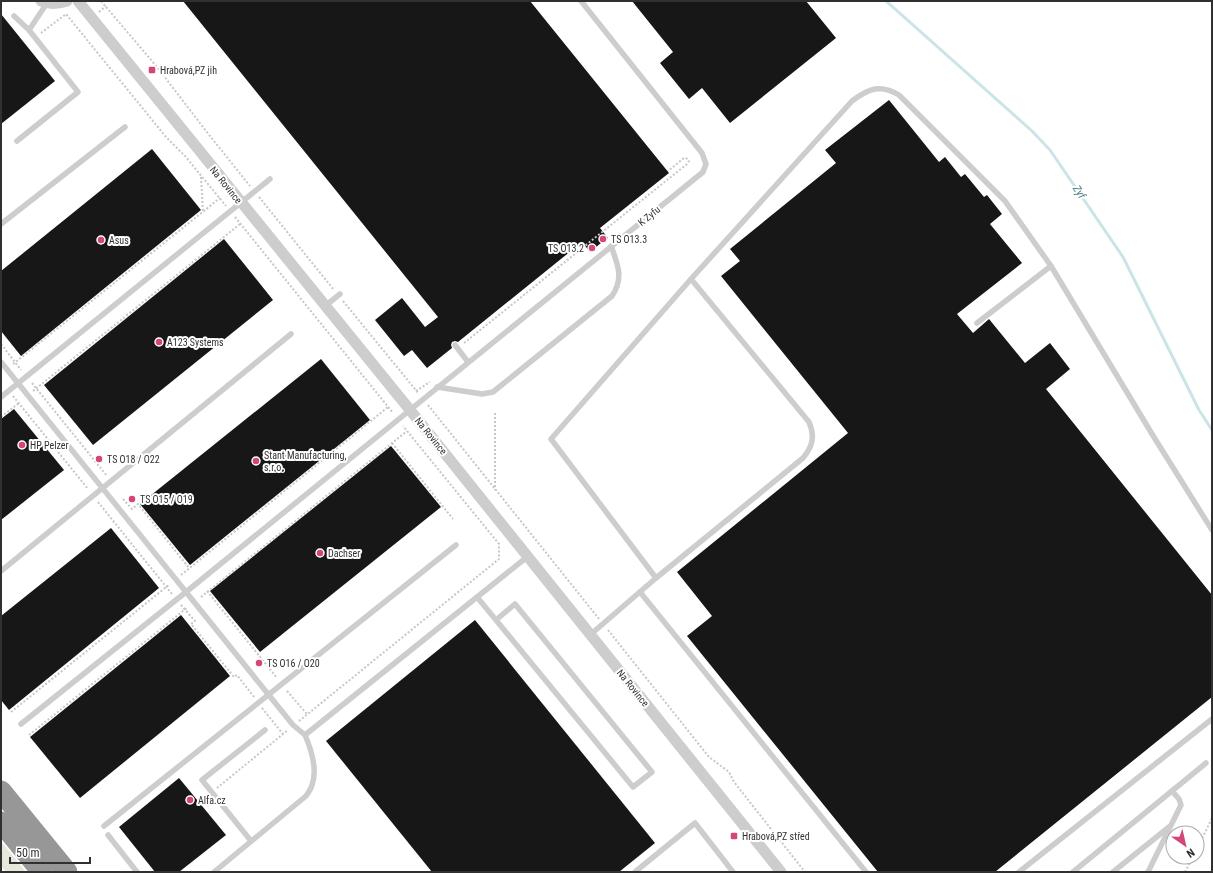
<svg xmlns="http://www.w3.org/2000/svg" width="1213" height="873" font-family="'Roboto Condensed',sans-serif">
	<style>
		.green { fill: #e6e8dc }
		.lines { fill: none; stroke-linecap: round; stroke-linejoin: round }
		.stream { stroke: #cbe4e7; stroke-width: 3 }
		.building { fill: #171717 }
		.path { stroke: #c7c7c7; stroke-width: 2; stroke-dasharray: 2 2; stroke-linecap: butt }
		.service { stroke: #cdcdcd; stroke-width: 5.5 }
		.minor { stroke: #cdcdcd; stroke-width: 11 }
		.motorway { stroke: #979797; stroke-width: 21 }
		.poi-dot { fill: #d44579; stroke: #fff; stroke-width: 1.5 }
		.labels { text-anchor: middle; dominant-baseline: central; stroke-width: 4; stroke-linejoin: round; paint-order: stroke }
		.poi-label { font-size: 10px; fill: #303030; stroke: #fff; text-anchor: start }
		.street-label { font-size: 10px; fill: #303030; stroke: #fff }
		.water-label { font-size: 11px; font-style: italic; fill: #437e84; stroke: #fff }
	</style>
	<rect width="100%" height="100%" fill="#fff"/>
	<path class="green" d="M1 841 26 872H6L1 866Z"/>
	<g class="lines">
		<path class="stream" d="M886 1 1032 131 1050 150 1123 257 1199 410 1212 430"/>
	</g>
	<g class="building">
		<path d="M183 1H530L669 173 600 228 608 238 601 243 590 252 582 242 458 342 455 341 452 342 451 345 452 348 427 368 412 350 404 356 375 320 402 298 425 327 438 317Z"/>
		<path d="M632 1H806L836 38 730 123 702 88 689 99 660 63 673 52Z"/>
		<path d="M1 14 55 81 1 124Z"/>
		<path d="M889 100 939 162 945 157 961 177 965 174 984 197 987 195 1002 214 990 224 1022 263 957 314 973 333 989 319 1025 363 1050 343 1070 369 1046 389 1212 595V697L995 872H878L687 636 712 616 677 572 848 433 721 276 740 261 730 249 836 163 825 150Z"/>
		<path d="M152 149 201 210 21 356 1 331V271Z"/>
		<path d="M224 239 273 300 93 445 44 385Z"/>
		<path d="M321 359 370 420 190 565 140 504Z"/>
		<path d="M14 409 64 470 1 520V419Z"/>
		<path d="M391 446 441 507 260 652 210 591Z"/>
		<path d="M111 528 159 588 9 710 1 700V616Z"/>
		<path d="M181 615 230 676 80 798 30 737Z"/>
		<path d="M475 620 655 843 619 872H432L326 741Z"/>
		<path d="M179 778 226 835 179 872H155L119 827Z"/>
	</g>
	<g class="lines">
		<g class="path">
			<path d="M101 1 157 67 206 131 250 186"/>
			<path d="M99 12 106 6"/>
			<path d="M41 33 66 14 166 137 185 156 226 206"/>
			<path d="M201 177 203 212"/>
			<path d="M259 197 334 290"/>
			<path d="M235 217 393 413"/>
			<path d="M343 301 419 394"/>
			<path d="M464 343 687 164 689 161 686 158H684L668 171"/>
			<path d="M1 344 21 370"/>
			<path d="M13 364 220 198"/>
			<path d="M32 383 107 476"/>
			<path d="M33 391 240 224"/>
			<path d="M416 391 430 382"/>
			<path d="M13 396 88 489"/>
			<path d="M428 405 599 619"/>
			<path d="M495 413V490"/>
			<path d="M1 417 19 403"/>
			<path d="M392 443 453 519"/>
			<path d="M123 499 132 509 138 504 189 568"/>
			<path d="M98 502 172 594"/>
			<path d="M181 575 388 407"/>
			<path d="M207 591 277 678"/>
			<path d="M201 597 407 431"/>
			<path d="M181 605 195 621 191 624 234 677 237 675 254 697"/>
			<path d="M608 630 709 757 729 772 734 782 805 872"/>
			<path d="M287 691 307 714"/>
			<path d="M262 708 283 734"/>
			<path d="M11 712 170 584"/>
			<path d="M299 721 499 559V544L403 426"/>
			<path d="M29 735 188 607"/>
			<path d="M217 788 288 730"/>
			<path d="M1197 849 1212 818"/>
			<path d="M1185 872 1193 857"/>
		</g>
		<g class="service">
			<path d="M14 16 29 30"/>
			<path d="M17 141 78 92 29 30 47 3"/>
			<path d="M1 224 125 127"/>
			<path d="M325 306 340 294"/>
			<path d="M977 323 1051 266"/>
			<path d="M455 345 468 362"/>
			<path d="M1 362 293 725 305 735"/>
			<path d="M437 387 482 394 493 392 612 296C624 278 618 265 611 246"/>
			<path d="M1 397 270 179"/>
			<path d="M1 571 291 334"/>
			<path d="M656 578 551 439 691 279 852 101C869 88 881 84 899 95L1005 201 1051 266 1152 434 1212 530"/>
			<path d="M640 592 866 872"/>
			<path d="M477 597 496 620 633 787 652 772 515 604 496 620"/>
			<path d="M590 635 656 578 803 458C813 446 815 436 809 422L691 279"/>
			<path d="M21 724 186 592 703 172 706 164 702 153 581 1"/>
			<path d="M104 826 456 545"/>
			<path d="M108 835 137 872"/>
			<path d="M251 841 202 780 265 730"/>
			<path d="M214 872 306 796C308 793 311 789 312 785 318 769 311 749 305 735L527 557"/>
			<path d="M635 872 695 823 733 872"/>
			<path d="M1019 872 1212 719"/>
			<path d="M1073 872 1206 763"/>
			<path d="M1113 872 1169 827"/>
			<path d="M1148 872 1181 805 1179 799 1172 791"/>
		</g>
		<g class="minor">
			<path d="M41 1C50 5 58 4 67 1"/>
			<path d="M78 1 410 410 781 872"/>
		</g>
		<g class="motorway">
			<path d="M1 791 67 872"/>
			<path d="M1 822 42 872"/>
		</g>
	</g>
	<g class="poi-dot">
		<rect x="148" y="66" width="8" height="8" rx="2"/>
		<circle cx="603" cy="239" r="4"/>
		<circle cx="101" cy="240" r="4"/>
		<circle cx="592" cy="248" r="4"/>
		<circle cx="159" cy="342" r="4"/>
		<circle cx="22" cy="445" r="4"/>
		<circle cx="99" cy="459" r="4"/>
		<circle cx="256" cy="461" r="4"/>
		<circle cx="132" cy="499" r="4"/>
		<circle cx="320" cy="553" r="4"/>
		<circle cx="259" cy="663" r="4"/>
		<circle cx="190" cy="800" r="4"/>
		<rect x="730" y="832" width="8" height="8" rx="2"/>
	</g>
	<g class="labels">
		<g class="poi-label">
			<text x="160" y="70">Hrabová,PZ jih</text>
			<text x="611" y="239">TS O13.3</text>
			<text x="109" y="240">Asus</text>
			<text x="584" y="248" text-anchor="end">TS O13.2</text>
			<text x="167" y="342">A123 Systems</text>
			<text x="30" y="445">HP Pelzer</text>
			<text x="264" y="455">Stant Manufacturing,<tspan x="264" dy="12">s.r.o.</tspan></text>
			<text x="107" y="459">TS O18 / O22</text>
			<text x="140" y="499">TS O15 / O19</text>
			<text x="328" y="553">Dachser</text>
			<text x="267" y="663">TS O16 / O20</text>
			<text x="198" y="800">Alfa.cz</text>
			<text x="742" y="836">Hrabová,PZ střed</text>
		</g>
		<g class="street-label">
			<text transform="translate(226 185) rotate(51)">Na Rovince</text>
			<text transform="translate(649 216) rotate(-39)">K Zyfu</text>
			<text transform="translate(431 436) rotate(51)">Na Rovince</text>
			<text transform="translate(633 688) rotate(51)">Na Rovince</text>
		</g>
		<g class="water-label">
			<text transform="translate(1079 192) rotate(56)">Zyf</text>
		</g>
	</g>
	<rect width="1213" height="873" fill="none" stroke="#303030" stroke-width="4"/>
	<g transform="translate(1185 845) rotate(146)"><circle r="19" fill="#ffffff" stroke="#acacac"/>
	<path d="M0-3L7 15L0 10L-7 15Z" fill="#d44579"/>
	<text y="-6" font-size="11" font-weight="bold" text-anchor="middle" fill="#303030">N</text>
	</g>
	<path d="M10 857v6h80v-6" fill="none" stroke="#303030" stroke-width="2"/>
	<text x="16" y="857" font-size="12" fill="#303030" stroke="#ffffff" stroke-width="3" paint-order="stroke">50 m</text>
</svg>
